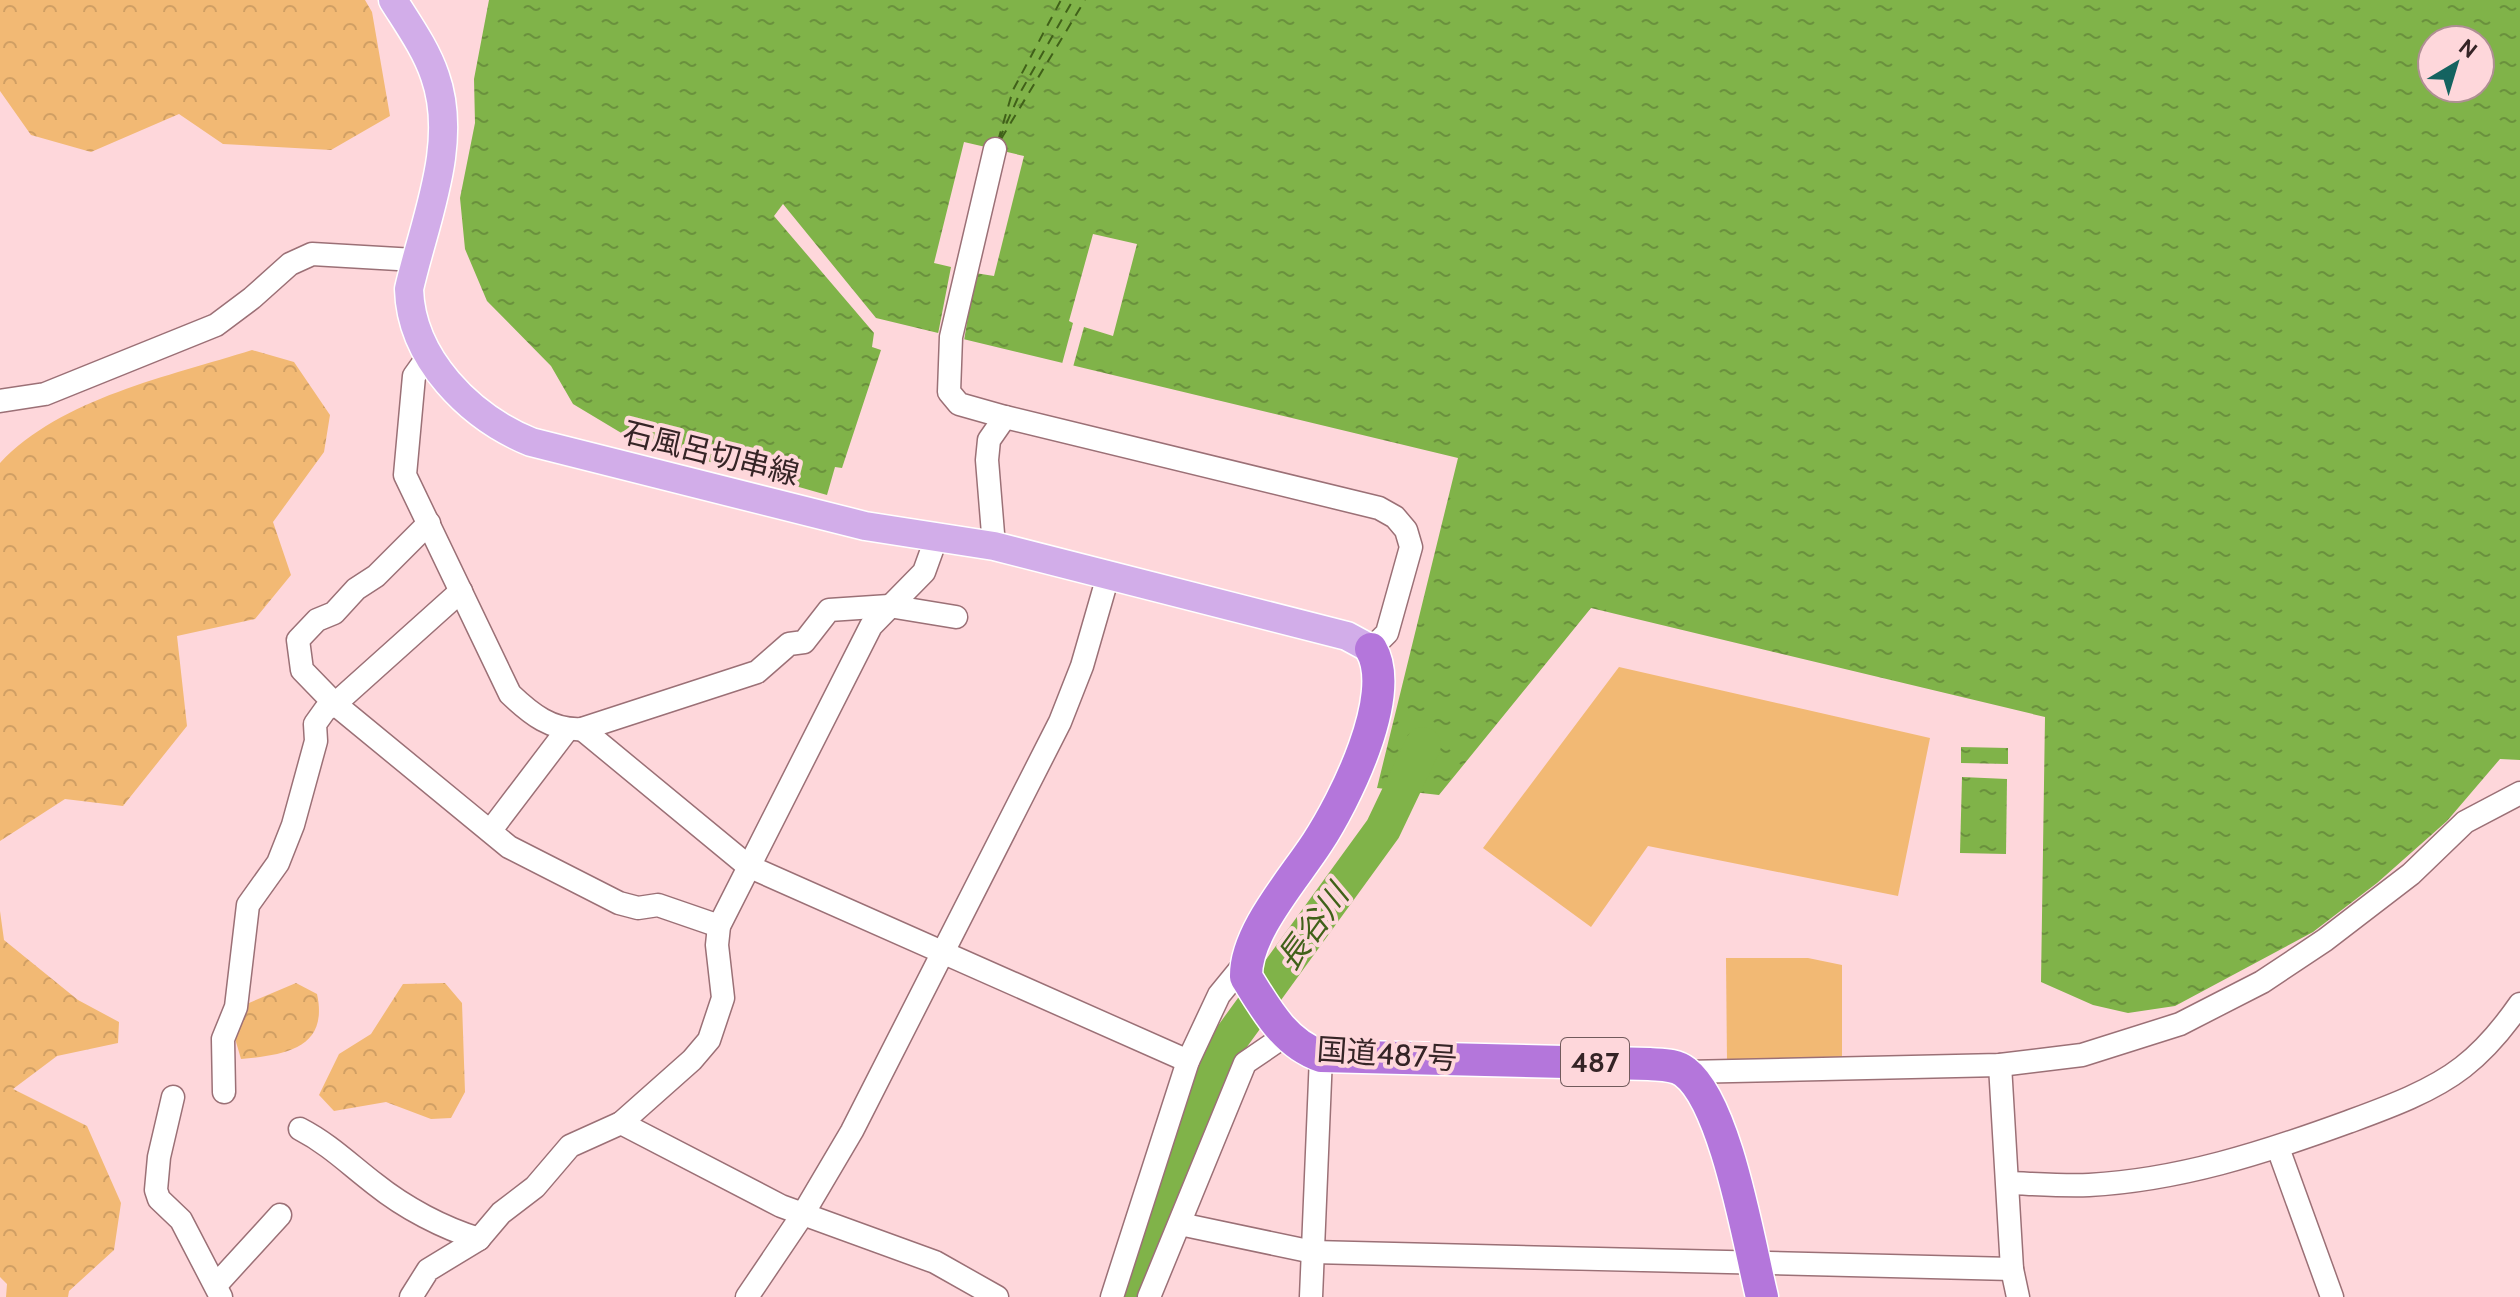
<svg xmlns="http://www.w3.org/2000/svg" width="2520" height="1297" font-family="Cabin,'Noto Sans JP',sans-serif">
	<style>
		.forest { fill: url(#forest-crowns) }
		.garden { fill: #f2b974 }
		.water { fill: url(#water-ripples); fill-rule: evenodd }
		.pier { fill: #fed7db }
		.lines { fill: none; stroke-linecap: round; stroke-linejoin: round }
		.river { stroke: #80b349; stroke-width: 36 }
		.ferry { stroke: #406119; stroke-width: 2; stroke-dasharray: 10 8; stroke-linecap: butt }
		.minor-casing { stroke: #9b7076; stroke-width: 25 }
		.major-casing { stroke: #fff; stroke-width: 31 }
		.highway-casing { stroke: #fff; stroke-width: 35 }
		.minor { stroke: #fff; stroke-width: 22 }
		.major { stroke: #d2ade9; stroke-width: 28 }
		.highway { stroke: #b476db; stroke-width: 32 }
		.labels { text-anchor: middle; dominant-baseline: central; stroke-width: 8; stroke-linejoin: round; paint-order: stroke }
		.shield { fill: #fed7db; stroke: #715a5c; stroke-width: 2 }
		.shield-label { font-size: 28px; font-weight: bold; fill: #352426 }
		.street-label { font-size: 30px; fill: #352426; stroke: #fed7db }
		.water-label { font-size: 32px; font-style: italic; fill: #406119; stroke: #fed7db }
	</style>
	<defs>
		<pattern id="forest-crowns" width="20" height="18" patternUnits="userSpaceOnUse" patternTransform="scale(2)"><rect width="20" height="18" fill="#f2b974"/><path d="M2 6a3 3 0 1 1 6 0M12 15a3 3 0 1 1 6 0" fill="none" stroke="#d09f64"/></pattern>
		<pattern id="water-ripples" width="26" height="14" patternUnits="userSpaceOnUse" patternTransform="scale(2)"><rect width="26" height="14" fill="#80b349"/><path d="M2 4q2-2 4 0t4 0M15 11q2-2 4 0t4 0" fill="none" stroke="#6a913d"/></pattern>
	</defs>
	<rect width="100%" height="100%" fill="#fed7db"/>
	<g class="forest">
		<path d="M0 0H365L372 12 390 116 331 150 223 144 179 114 91 152 31 135 0 91Z"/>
		<path d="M252 350 294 362 330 415 324 452 273 522 291 575 255 619 177 636 187 726 123 806 65 799 0 841V463C61 398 170 376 252 350Z"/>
		<path d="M0 911 4 940 78 1000 119 1022 118 1043 57 1056 13 1089 87 1126 121 1203 114 1250 69 1291 68 1297H6L7 1284 0 1277Z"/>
		<path d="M296 983 317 994C329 1049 284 1055 241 1059L234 1035 249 1003Z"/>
		<path d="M445 983 462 1003 465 1092 451 1118 431 1119 386 1102 334 1111 319 1095 339 1054 371 1034 403 984Z"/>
	</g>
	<g class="garden">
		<path d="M1619 667 1930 738 1898 896 1648 846 1591 927 1483 848Z"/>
		<path d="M1726 958H1808L1842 965V1062H1727Z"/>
	</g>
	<g class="water">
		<path d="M489 0H2520V760L2500 759 2447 821 2377 883 2313 932 2175 1006 2128 1013 2093 1005 2041 982 2045 717 1591 608 1439 795 1377 788 1458 458 876 318 783 204 774 216 874 333 872 347 881 350 842 468 835 467 827 495 633 440 573 404 551 366 487 301 465 249 460 198 475 123 474 79ZM2432 40H2480V88H2432Z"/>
		<path d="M1961 747 2008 748V764L1961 763Z"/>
		<path d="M1962 777 2007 779 2006 854 1960 853Z"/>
	</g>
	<g class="pier">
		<path d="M964 142 1024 156 994 276 975 273 964 341 938 334 951 267 934 263Z"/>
		<path d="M1093 234 1137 244 1113 336 1084 327 1073 367 1062 364 1073 323 1069 321Z"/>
	</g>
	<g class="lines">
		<path class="river" d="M1128 1297 1199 1097 1229 1041 1383 829 1423 745"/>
		<g class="ferry">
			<path d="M1001 139 1085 0"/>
			<path d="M999 140 1020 93 1073 0"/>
			<path d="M998 141 1013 90 1061 0"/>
		</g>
		<g class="minor-casing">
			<g id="minor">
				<path d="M995 149 951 337 949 392 959 404 1005 417 1379 508 1395 517 1406 530 1411 547 1387 633 1371 649"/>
				<path d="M429 355 414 376 405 475 510 694C531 714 552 731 582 729L757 672 789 644 804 642 829 610 889 606 956 617"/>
				<path d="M0 401 45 394 216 325 252 298 290 264 312 254 415 260"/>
				<path d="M429 523 376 576 356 589 334 613 317 620 298 640 302 670 335 704 509 847 619 903 638 908 658 905 719 926"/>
				<path d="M994 546 987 460 989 440 1005 417"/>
				<path d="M582 729 748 866 1188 1061"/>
				<path d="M491 830 567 730"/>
				<path d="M2000 1065 2012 1269 2018 1297"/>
				<path d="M1685 1072 2000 1065 2082 1055 2180 1024 2262 982 2325 940 2411 874 2465 822 2520 793"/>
				<path d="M224 1092 223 1039 236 1007 248 905 278 863 293 825 316 741 315 724 325 710 335 704 461 591"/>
				<path d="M173 1097 159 1157 156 1190 159 1199 181 1220 221 1297"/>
				<path d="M621 1123 781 1206 935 1262 997 1297"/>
				<path d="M300 1129C329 1144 349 1164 375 1184 405 1208 443 1228 479 1239"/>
				<path d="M2278 1148 2332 1297"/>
				<path d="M2009 1183C2036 1184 2062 1186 2089 1185 2179 1180 2263 1153 2348 1122 2386 1108 2431 1092 2463 1067 2485 1050 2504 1027 2520 1004"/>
				<path d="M1180 1224 1313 1252 2012 1269"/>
				<path d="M216 1285 280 1215"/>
				<path d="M411 1297 428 1270 479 1239 501 1213 535 1187 570 1146 621 1123 692 1060 709 1040 723 998 717 945 719 926 871 626 924 572 937 536"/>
				<path d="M747 1297 803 1214 852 1131 1060 722 1082 666 1108 576"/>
				<path d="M1112 1297 1188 1061 1219 995 1246 962"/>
				<path d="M1149 1297 1245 1063 1286 1035"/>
				<path d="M1311 1297 1321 1056"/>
			</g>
		</g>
		<g class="major-casing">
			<path id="major" d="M393 0C408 24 426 49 435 76 459 144 424 222 409 289 411 359 470 417 531 442L865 526 994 546 1347 636 1371 649"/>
		</g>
		<g class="highway-casing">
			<path id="highway" d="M1371 649C1398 695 1344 802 1317 843 1293 880 1245 933 1246 977 1266 1009 1284 1043 1321 1056L1649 1064C1662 1065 1675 1064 1685 1072 1726 1103 1749 1244 1762 1297"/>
		</g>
		<use href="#minor" class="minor"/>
		<use href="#major" class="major"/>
		<use href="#highway" class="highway"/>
	</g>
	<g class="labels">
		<rect class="shield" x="1561" y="1038" width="68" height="48" rx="6"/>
		<g class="shield-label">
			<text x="1595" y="1062">487</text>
		</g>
		<g class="street-label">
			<text transform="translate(711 453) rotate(14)">石風呂切串線</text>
			<text transform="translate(1387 1054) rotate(4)">国道487号</text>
		</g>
		<g class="water-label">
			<text transform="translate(1312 927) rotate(-54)">長谷川</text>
		</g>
	</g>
	<g transform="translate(2456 64) rotate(38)"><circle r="38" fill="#fed7db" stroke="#ae8f93" stroke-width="2"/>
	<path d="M0-6L14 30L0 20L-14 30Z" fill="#146360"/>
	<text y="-12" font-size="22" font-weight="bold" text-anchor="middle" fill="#352426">N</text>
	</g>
</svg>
